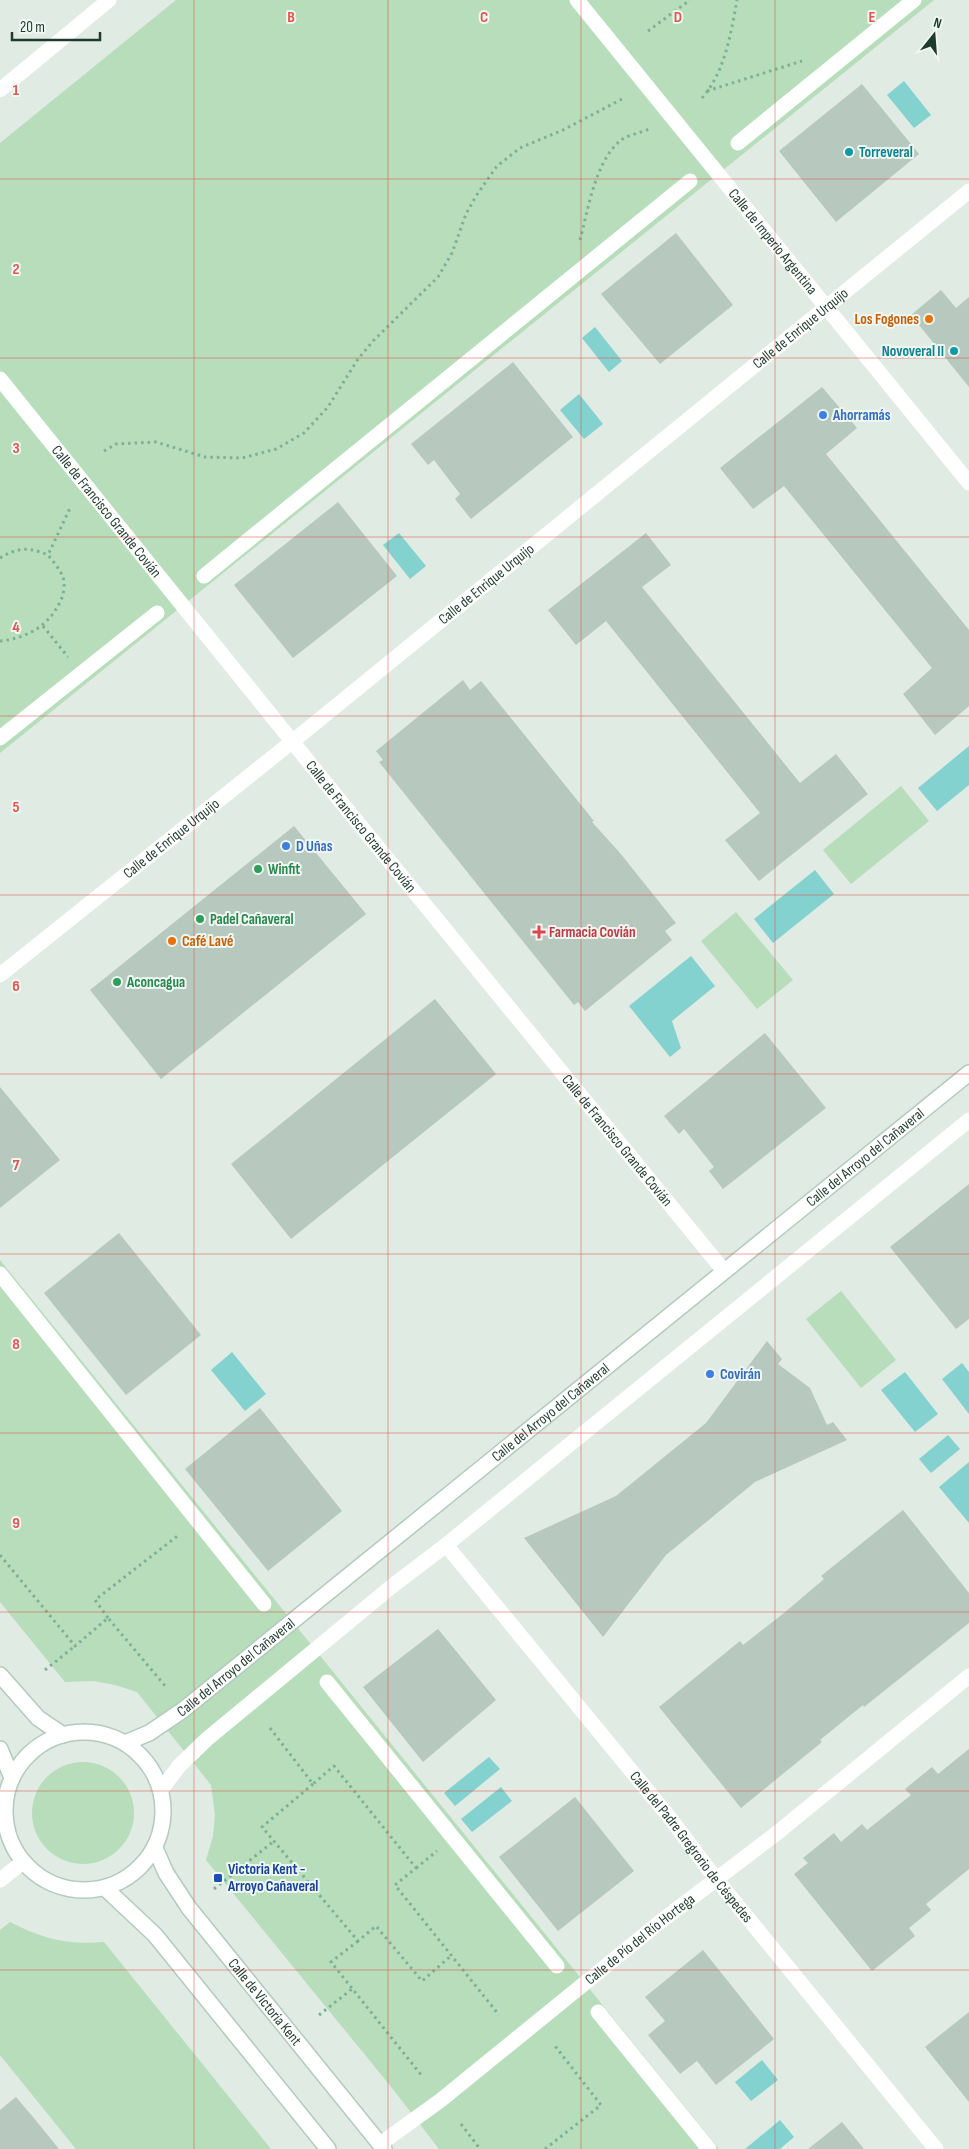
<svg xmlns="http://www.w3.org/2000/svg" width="969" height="2149" font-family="'Sofia Sans Condensed',sans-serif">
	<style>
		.green { fill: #b7ddba }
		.water { fill: #84d2cf }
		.building { fill: #b7c8be }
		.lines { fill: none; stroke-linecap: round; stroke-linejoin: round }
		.secondary-casing { stroke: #b2cbbd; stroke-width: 18 }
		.path { stroke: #7eaf97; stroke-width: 3; stroke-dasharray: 2.5 4; stroke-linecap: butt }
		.street { stroke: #fff; stroke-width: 15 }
		.secondary { stroke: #fff; stroke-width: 15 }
		.grid { fill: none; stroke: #e0584e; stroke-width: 1; stroke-opacity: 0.55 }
		.culture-dot { fill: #0f9aa8; stroke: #eff7f2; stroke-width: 2 }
		.food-dot { fill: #e8710a; stroke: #eff7f2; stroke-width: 2 }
		.shop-dot { fill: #3f7fe0; stroke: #eff7f2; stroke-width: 2 }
		.leisure-dot { fill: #2e9e5b; stroke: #eff7f2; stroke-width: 2 }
		.health-dot { fill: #e0444e; stroke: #eff7f2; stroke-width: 2 }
		.transit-dot { fill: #1a4fb4; stroke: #eff7f2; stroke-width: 2 }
		.labels { text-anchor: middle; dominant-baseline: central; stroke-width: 4; stroke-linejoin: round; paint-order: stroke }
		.culture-label { font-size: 15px; font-weight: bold; fill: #0d838f; stroke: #eff7f2; text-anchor: start }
		.street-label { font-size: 15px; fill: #1f3b2e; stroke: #eff7f2 }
		.food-label { font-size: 15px; font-weight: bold; fill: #c56008; stroke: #eff7f2; text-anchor: end }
		.shop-label { font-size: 15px; font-weight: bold; fill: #366cbe; stroke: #eff7f2; text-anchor: start }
		.leisure-label { font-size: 15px; font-weight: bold; fill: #27864d; stroke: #eff7f2; text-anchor: start }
		.health-label { font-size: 15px; font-weight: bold; fill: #be3a42; stroke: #eff7f2; text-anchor: start }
		.transit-label { font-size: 15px; font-weight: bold; fill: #164399; stroke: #eff7f2; text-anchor: start }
		.grid-label { font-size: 16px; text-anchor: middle; font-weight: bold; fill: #e0584e; stroke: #eff7f2; stroke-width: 4; stroke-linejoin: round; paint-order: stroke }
	</style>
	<rect width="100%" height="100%" fill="#dfebe3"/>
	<g class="green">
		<path d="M176 0H934L0 753V143Z"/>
		<path d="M901 786 929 821 851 884 823 850Z"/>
		<path d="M736 912 793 980 757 1009 701 941Z"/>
		<path d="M0 1260 719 2149H439L392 2088 206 1860 213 1836 215 1815 211 1785 137 1692 115 1685 94 1681 65 1682 0 1602Z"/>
		<path d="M841 1291 896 1360 861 1388 806 1319Z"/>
		<circle cx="83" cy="1813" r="51"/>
		<path d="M10 1922C43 1939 67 1945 104 1942L271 2149H76L0 2055V1930Z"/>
	</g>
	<g class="water">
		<path d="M904 81 931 115 914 128 887 95Z"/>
		<path d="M595 327 622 361 609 372 582 338Z"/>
		<path d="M579 394 603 424 584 439 560 410Z"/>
		<path d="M399 533 426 566 410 579 383 545Z"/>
		<path d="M969 746V785L937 811 918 788Z"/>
		<path d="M815 870 834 894 773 943 754 919Z"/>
		<path d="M691 956 715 986 672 1021 681 1048 670 1057 629 1006Z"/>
		<path d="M232 1352 266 1394 245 1411 211 1370Z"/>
		<path d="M962 1363 969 1372V1414L942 1379Z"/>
		<path d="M905 1372 938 1414 915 1432 881 1390Z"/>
		<path d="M948 1435 960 1449 931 1473 919 1459Z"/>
		<path d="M969 1462V1523L939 1487Z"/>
		<path d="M489 1757 500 1769 455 1806 444 1793Z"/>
		<path d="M501 1787 512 1801 472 1832 461 1819Z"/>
		<path d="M762 2060 778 2080 751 2101 735 2082Z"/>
		<path d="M780 2120 794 2137 780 2149H745Z"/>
	</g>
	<g class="building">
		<path d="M862 84 919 154 836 222 779 151Z"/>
		<path d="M676 233 733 305 660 364 601 294Z"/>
		<path d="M941 290 956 308 969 297V387L911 315Z"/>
		<path d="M513 362 573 437 471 519 455 499 460 494 434 460 428 465 411 444Z"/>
		<path d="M822 387 857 428 826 454 969 630V706L935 735 903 694 932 668 784 486 753 509 720 468Z"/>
		<path d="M338 502 397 576 293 658 234 585Z"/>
		<path d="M646 533 671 565 642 587 800 783 836 754 868 794 759 881 725 840 760 813 606 621 576 645 548 610Z"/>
		<path d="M463 680 470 690 481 681 594 821 592 822 620 853 676 923 665 931 672 940 585 1011 578 1002 574 1005 379 762 383 760 376 751Z"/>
		<path d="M294 826 366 914 161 1079 90 990Z"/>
		<path d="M435 999 496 1074 291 1239 231 1164Z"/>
		<path d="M765 1033 826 1108 723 1189 709 1171 714 1167 684 1129 679 1134 664 1116Z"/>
		<path d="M0 1087 60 1160 0 1208Z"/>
		<path d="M969 1184V1319L956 1329 890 1247Z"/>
		<path d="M119 1233 201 1335 126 1395 44 1293Z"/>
		<path d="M767 1341 782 1359 778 1364 810 1388 827 1425 833 1422 847 1440 755 1482 666 1555 603 1637 524 1538 616 1496 706 1423Z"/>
		<path d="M260 1408 342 1511 268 1571 185 1469Z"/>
		<path d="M903 1510 969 1593V1623L864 1707 863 1705 820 1740 822 1742 741 1808 659 1707 740 1641 743 1645 784 1613 824 1579 821 1576Z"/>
		<path d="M438 1629 496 1700 423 1762 363 1687Z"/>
		<path d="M969 1749V1869L926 1904 931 1910 909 1928 915 1936 872 1971 794 1874 808 1863 803 1858 834 1833 841 1842 862 1824 867 1830 911 1795 905 1789 932 1767 938 1774Z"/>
		<path d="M575 1797 634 1871 558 1931 499 1857Z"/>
		<path d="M703 1950 774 2039 716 2085 697 2061 680 2074 648 2035 665 2021 645 1997Z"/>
		<path d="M969 2012V2102L925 2047Z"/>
		<path d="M16 2097 33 2117 59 2149H0V2110Z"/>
		<path d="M842 2122 864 2149H808Z"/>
	</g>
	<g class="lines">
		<g class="secondary-casing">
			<g id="secondary">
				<path d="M0 1675 38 1718 63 1735"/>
				<circle cx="84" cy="1811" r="79"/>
				<path id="s6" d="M125 1743 149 1733 183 1710 969 1073"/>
				<path d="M0 1749 12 1778"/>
				<path id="s7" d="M155 1848 166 1873 189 1908 384 2149"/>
				<path d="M105 1888 155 1935 328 2149"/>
			</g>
		</g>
		<g class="path">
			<path d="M648 31 690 0"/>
			<path d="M707 91 802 61"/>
			<path d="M702 98C725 72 731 33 737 0"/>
			<path d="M580 240C588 210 595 162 620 141 627 135 640 133 649 129"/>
			<path d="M104 451 116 444 156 442 205 457 242 458 276 449 304 433 328 407 358 359 373 341 438 277 452 253 466 214 476 196 497 166 520 148 563 130 624 98"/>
			<path d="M0 558C18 547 29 547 48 555"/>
			<path d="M43 626 68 657"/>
			<path d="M0 641C28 638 49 626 61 600 64 594 65 584 63 577 60 570 53 561 48 555L71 506"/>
			<path d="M0 1555 75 1646 108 1618 166 1687"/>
			<path d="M108 1618 95 1600 180 1534"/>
			<path d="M45 1670 75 1646"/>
			<path d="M270 1728 313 1784 334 1766 416 1868 395 1885 499 2015"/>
			<path d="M313 1784 262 1827 358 1941 376 1926 422 1981 452 1955"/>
			<path d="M416 1868 437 1851"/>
			<path d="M214 1889 274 1841"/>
			<path d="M358 1941 331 1962 422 2076"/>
			<path d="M319 2015 352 1989"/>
			<path d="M461 2124 480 2149"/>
			<path d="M545 2149 601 2105 555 2046"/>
		</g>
		<g class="street">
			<path id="s1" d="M577 0 969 483"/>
			<path d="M0 90 109 0"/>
			<path d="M738 143 914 0"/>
			<path id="s2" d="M0 379 337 797 724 1271"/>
			<path d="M204 576 690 181"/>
			<path d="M0 738 157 613"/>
			<path id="s3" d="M0 975 293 741 969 191"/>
			<path d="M0 1274 264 1604"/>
			<path id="s4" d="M446 1545 670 1818 716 1879 936 2149"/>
			<path d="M327 1682 557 1966"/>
			<path d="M161 1790 179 1766 207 1739 391 1587 446 1545 969 1120"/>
			<path d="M0 1880 23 1862"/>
			<path d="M598 2012 709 2149"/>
			<path id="s5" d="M380 2144 441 2100 660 1922 777 1833 969 1676"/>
		</g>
		<use href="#secondary" class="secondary"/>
	</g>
	<path class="grid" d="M194 0V2149M388 0V2149M581 0V2149M775 0V2149M0 179H969M0 358H969M0 537H969M0 716H969M0 895H969M0 1074H969M0 1254H969M0 1433H969M0 1612H969M0 1791H969M0 1970H969"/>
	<g class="culture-dot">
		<circle cx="849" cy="152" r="5"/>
		<circle cx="954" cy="351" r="5"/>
	</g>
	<g class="food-dot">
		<circle cx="929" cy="319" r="5"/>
		<circle cx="172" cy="941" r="5"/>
	</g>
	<g class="shop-dot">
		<circle cx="823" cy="415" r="5"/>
		<circle cx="286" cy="846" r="5"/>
		<circle cx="710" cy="1374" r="5"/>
	</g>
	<g class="leisure-dot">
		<circle cx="258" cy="869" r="5"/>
		<circle cx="200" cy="919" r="5"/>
		<circle cx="117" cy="982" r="5"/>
	</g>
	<path class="health-dot" d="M536.5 924.5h5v5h5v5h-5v5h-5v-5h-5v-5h5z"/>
	<rect class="transit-dot" x="213" y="1873" width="10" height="10" rx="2.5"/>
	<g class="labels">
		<g class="culture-label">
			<text x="859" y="152">Torreveral</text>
			<text x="944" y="351" text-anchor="end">Novoveral II</text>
		</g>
		<g class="street-label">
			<text stroke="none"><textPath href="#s1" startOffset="311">Calle de Imperio Argentina</textPath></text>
			<text stroke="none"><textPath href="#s3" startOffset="1029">Calle de Enrique Urquijo</textPath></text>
			<text stroke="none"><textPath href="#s2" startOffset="170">Calle de Francisco Grande Covián</textPath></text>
			<text stroke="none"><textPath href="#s3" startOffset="624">Calle de Enrique Urquijo</textPath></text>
			<text stroke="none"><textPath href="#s2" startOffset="575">Calle de Francisco Grande Covián</textPath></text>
			<text stroke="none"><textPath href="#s3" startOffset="219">Calle de Enrique Urquijo</textPath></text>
			<text stroke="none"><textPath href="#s2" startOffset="980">Calle de Francisco Grande Covián</textPath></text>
			<text stroke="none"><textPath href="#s6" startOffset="945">Calle del Arroyo del Cañaveral</textPath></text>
			<text stroke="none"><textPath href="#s6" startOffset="540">Calle del Arroyo del Cañaveral</textPath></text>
			<text stroke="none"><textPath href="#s6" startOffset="135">Calle del Arroyo del Cañaveral</textPath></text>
			<text stroke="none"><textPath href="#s4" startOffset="389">Calle del Padre Gregrorio de Céspedes</textPath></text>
			<text stroke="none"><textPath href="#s5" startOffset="331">Calle de Pío del Río Hortega</textPath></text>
			<text stroke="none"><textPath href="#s7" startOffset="190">Calle de Victoria Kent</textPath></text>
		</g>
		<g class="food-label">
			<text x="919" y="319">Los Fogones</text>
			<text x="182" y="941" text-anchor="start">Café Lavé</text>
		</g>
		<g class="shop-label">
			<text x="833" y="415">Ahorramás</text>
			<text x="296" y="846">D Uñas</text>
			<text x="720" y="1374">Covirán</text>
		</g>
		<g class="leisure-label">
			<text x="268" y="869">Winfit</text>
			<text x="210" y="919">Padel Cañaveral</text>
			<text x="127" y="982">Aconcagua</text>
		</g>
		<g class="health-label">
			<text x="549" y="932">Farmacia Covián</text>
		</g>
		<g class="transit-label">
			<text x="228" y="1869">Victoria Kent -<tspan x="228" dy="17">Arroyo Cañaveral</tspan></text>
		</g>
	</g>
	<g class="grid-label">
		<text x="291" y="22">B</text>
		<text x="484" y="22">C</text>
		<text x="678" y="22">D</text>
		<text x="872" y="22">E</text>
		<text x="16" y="95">1</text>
		<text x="16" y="274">2</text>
		<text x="16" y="453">3</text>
		<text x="16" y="632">4</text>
		<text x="16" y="812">5</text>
		<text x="16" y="991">6</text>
		<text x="16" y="1170">7</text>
		<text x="16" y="1349">8</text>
		<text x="16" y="1528">9</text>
	</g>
	<g transform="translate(934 35) rotate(17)" stroke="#eff7f2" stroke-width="4" paint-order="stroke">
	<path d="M0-4L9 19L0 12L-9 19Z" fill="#1f3b2e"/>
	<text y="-8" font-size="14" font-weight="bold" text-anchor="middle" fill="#1f3b2e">N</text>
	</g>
	<path d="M12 32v8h88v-8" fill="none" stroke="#1f3b2e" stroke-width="2.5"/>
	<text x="20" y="32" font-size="15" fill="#1f3b2e" stroke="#eff7f2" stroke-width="4" paint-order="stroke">20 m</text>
</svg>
